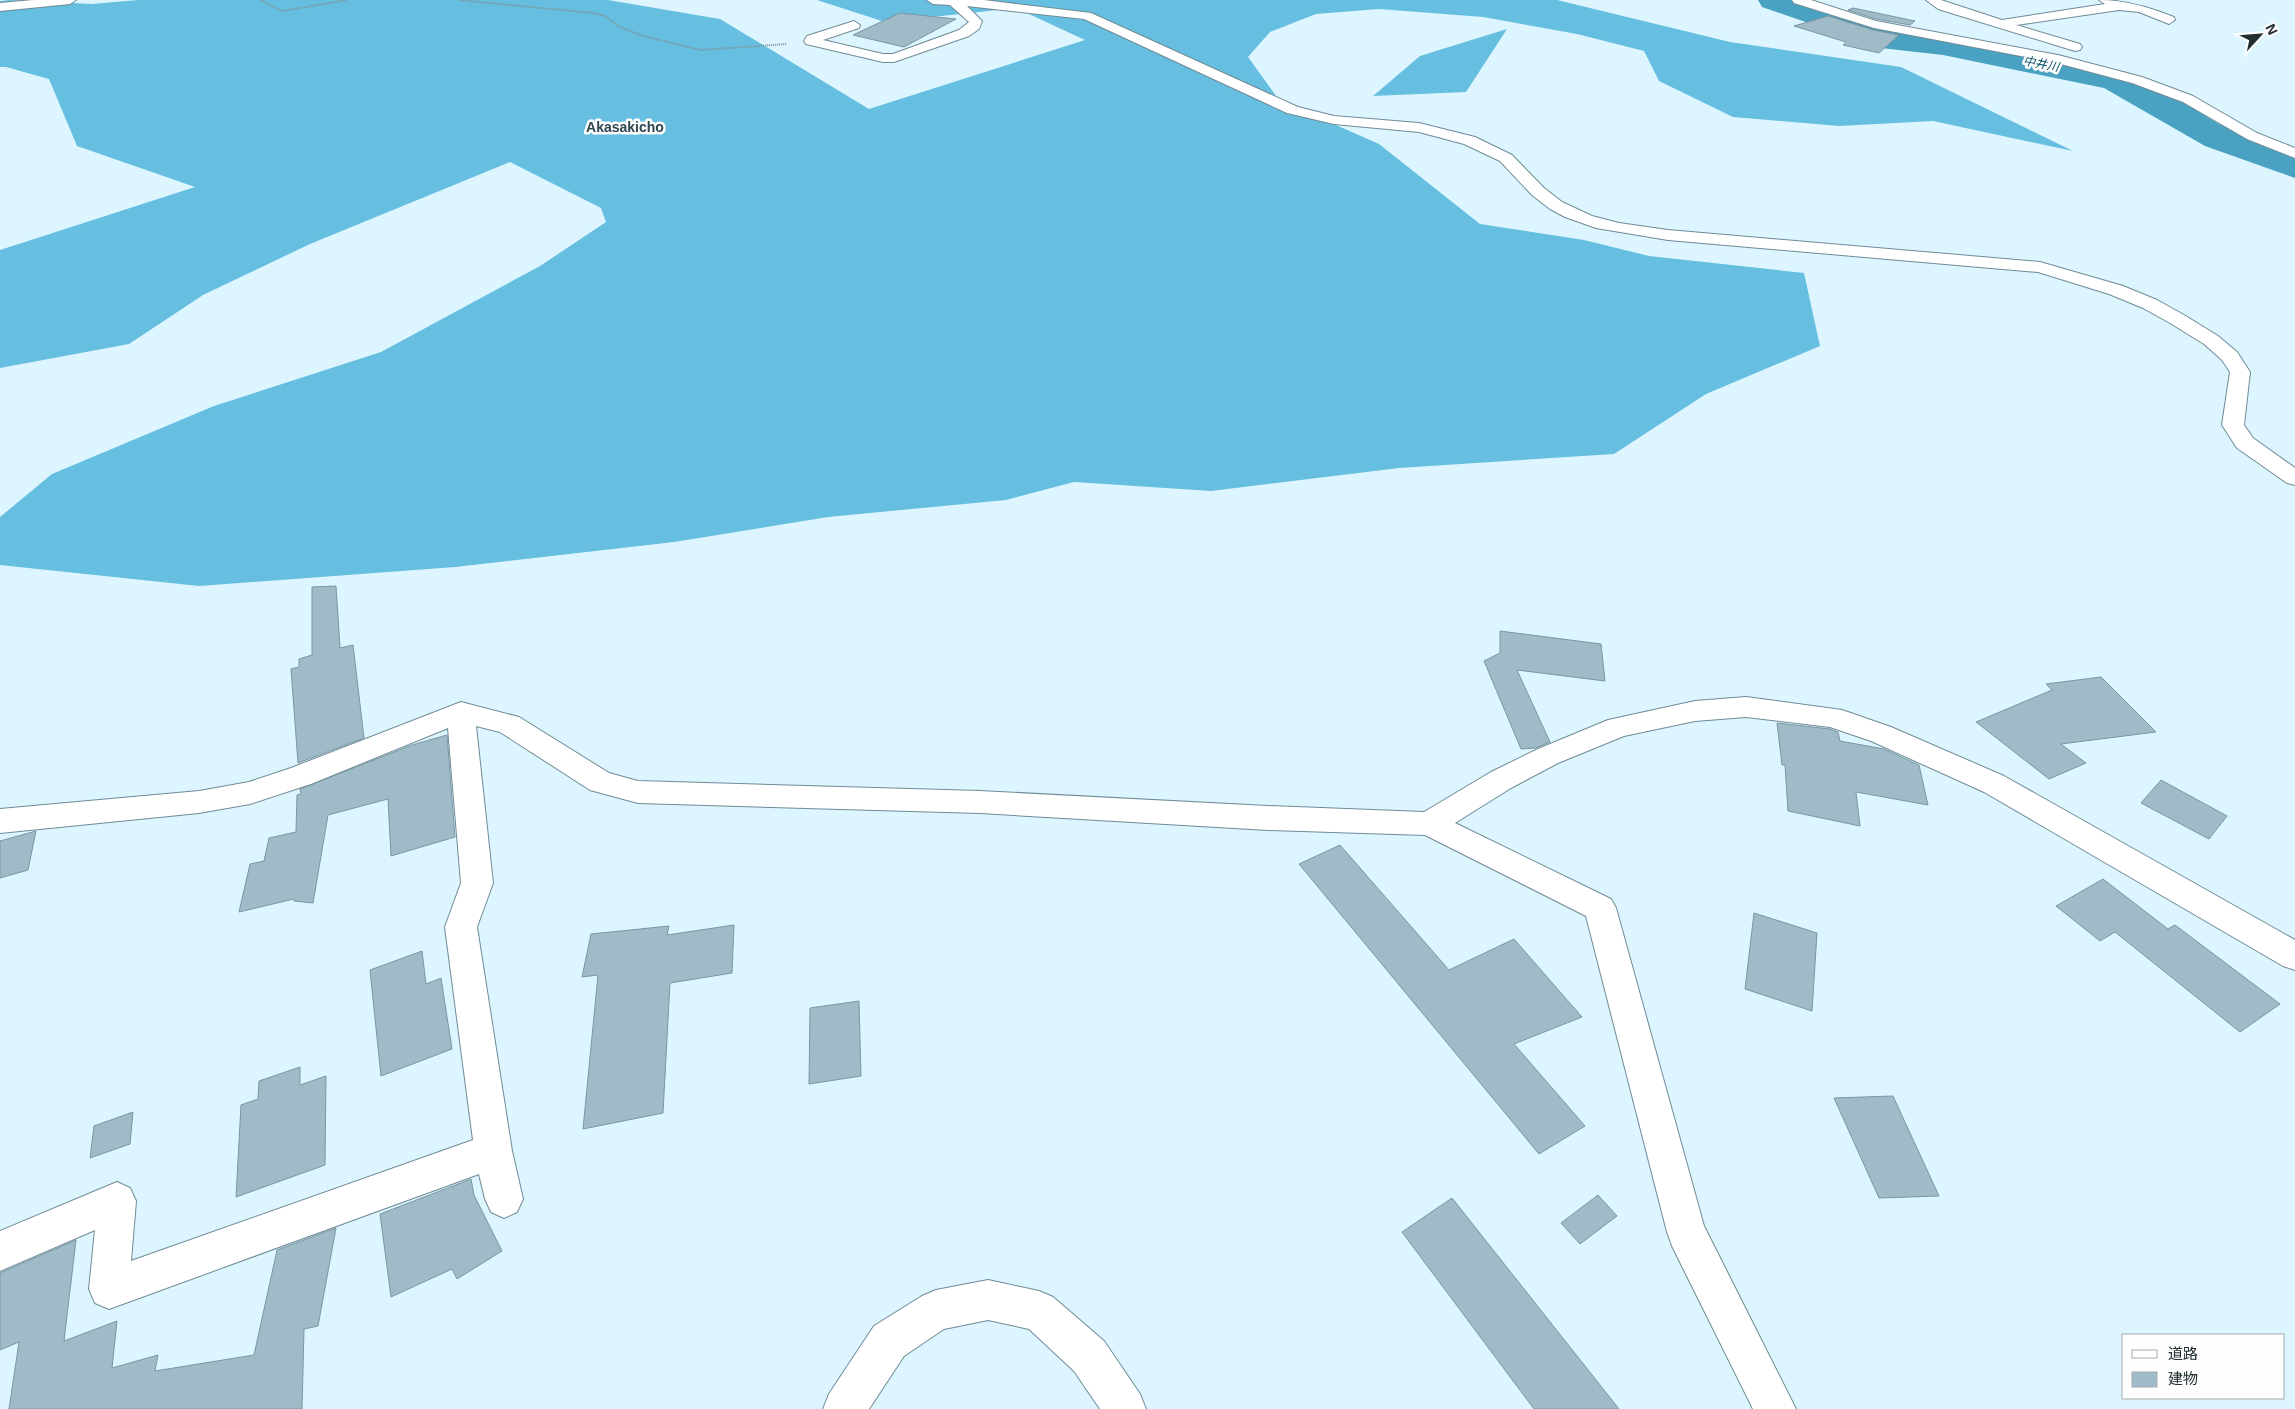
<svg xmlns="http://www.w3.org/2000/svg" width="2295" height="1409" font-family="Helvetica,'Noto Sans JP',sans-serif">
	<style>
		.forest { fill: #66bfe0 }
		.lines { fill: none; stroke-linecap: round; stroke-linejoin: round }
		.river { fill: #49a2c2; fill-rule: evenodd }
		.building { fill: #9fbbc7; stroke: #7b96a2 }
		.minor-casing { stroke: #6f8b96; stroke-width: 2 }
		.path { stroke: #809299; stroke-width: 2; stroke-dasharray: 1 1; stroke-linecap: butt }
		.minor { fill: #fff; fill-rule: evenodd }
		.labels { text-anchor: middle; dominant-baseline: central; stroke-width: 5; stroke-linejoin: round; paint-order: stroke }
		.far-water-label { font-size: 12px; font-style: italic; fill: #005067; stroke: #fefefe }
		.far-quarter-label { font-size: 14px; font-weight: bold; fill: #2e4751; stroke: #fefefe }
	</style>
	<rect width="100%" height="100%" fill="#ddf5ff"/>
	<g class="forest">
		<path d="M10 0 92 4 138 0H608L720 19 869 109 1085 40 1016 8 885 22 817 0H1557L1730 42 1901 67 2073 151 1933 121 1839 126 1733 117 1659 81 1644 51 1577 34 1483 17 1379 9 1316 14 1270 32 1248 57 1279 100 1379 144 1480 224 1584 240 1649 256 1804 273 1820 346 1706 394 1614 454 1399 468 1211 491 1074 482 1006 500 828 517 674 542 455 567 199 586 0 565V517L52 474 214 406 381 352 540 266 606 222 601 208 510 162 310 244 203 295 129 344 0 368V250L195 187 77 146 49 79 6 67H0V1Z"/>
		<path d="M1507 29 1466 92 1373 96 1420 56Z"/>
	</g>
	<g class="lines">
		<path class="river" d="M1758 0H1803L1888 29 1943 35 2126 72 2148 81 2219 124 2295 153V178L2205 146 2104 88 1943 55 1881 48 1762 7Z"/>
	</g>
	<g class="building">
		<path d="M1853 8 1915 21 1910 25 1876 19 1848 10Z"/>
		<path d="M900 13 956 19 904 47 853 35Z"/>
		<path d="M1828 16 1873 30 1899 35 1879 53 1843 45 1846 42 1794 26Z"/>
		<path d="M336 586 340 648 353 645 364 738 298 763 291 669 299 667V659L312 655V587Z"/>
		<path d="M1500 631 1601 644 1605 681 1517 670 1550 742 1536 748 1521 749 1484 661 1500 653Z"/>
		<path d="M2101 677 2156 732 2061 744 2086 763 2049 779 1976 722 2052 690 2046 684Z"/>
		<path d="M1777 723 1830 729 1838 732 1840 741 1884 749 1919 765 1928 805 1856 792 1860 826 1788 811 1785 765H1782Z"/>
		<path d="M447 735 455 837 391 856 388 799 328 815 313 903 294 901V899L239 912 250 864 264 861 269 838 296 832 297 795 301 794 300 789 412 745Z"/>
		<path d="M2161 780 2227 816 2209 839 2141 803Z"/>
		<path d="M36 831 28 870 0 878V841Z"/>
		<path d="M1340 845 1449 970 1514 939 1582 1017 1514 1044 1585 1126 1539 1154 1299 864Z"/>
		<path d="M2103 879 2168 929 2175 925 2280 1004 2240 1032 2115 932 2100 941 2056 906Z"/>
		<path d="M1754 913 1817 933 1812 1011 1745 989Z"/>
		<path d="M734 925 732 973 670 983 663 1113 583 1129 598 975 582 977 591 934 669 926 667 935Z"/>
		<path d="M422 951 426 984 441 978 452 1049 381 1076 370 970Z"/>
		<path d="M859 1001 861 1076 809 1084 810 1008Z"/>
		<path d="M300 1067V1085L326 1076 325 1165 236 1197 241 1105 258 1099 259 1081Z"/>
		<path d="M1893 1096 1939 1196 1879 1198 1834 1098Z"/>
		<path d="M133 1112 130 1144 90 1158 94 1126Z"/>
		<path d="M471 1179 474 1195 502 1251 457 1279 452 1269 391 1297 380 1214Z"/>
		<path d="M1598 1195 1617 1216 1580 1244 1561 1223Z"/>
		<path d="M1452 1198 1619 1409H1534L1402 1232Z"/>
		<path d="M336 1228 318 1326 304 1329 302 1409H9L19 1342 0 1350V1273L76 1240 64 1341 117 1321 112 1368 158 1355 155 1371 254 1355 277 1250Z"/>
	</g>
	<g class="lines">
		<g class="minor-casing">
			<g id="minor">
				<path d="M33 0H76L70 4 0 11V3Z"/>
				<path d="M927 0H984L1091 13 1298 107 1334 116 1419 123 1475 137 1512 155 1544 188 1562 202 1592 216 1619 223 1668 230 2040 262 2123 286 2157 300 2184 315 2218 336 2237 352 2250 372 2244 425 2253 438 2295 468V485L2287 483 2237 448 2222 425 2230 372 2222 360 2204 344 2170 323 2143 308 2109 294 2038 272 1668 240 1596 228 1565 217 1550 209 1532 195 1500 161 1464 144 1419 132 1334 124 1287 113 1084 19 967 6 982 21 979 29 969 36 894 62H883L806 44 804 41 807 36 854 21 860 25 859 28 823 40 883 54H893L959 30 969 22 950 5 933 4Z"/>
				<path d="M1792 0H1811L1876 21 2058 55 2142 77 2193 96 2257 133 2295 148V158L2247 139 2183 102 2132 83 2057 63 1874 28 1794 3Z"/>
				<path d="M1926 0H1941L2002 20 2105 4 2099 0C2125 0 2149 7 2174 17L2175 20 2169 24 2139 12 2119 10 2016 25 2080 44 2082 47 2080 50 2075 51 1938 9Z"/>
				<path d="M1746 697 1842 710 1891 727 2004 776 2295 940V970L2283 966 1984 792 1871 741 1830 727 1746 717 1695 721 1624 736 1558 763 1511 788 1455 823 1611 899 1616 908 1704 1226 1796 1409H1753L1672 1246 1667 1232 1586 916 1425 835 1268 830 980 813 638 803 590 790 500 732 476 726 493 883 477 927 512 1151 523 1199 517 1212 504 1218 491 1212 485 1199 479 1174 109 1309 95 1303 89 1289 95 1230 0 1271V1231L117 1182 130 1188 136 1201 131 1261 473 1140 445 927 461 883 448 728 311 784 250 804 199 813 0 833V809L199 791 249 782 291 768 461 702 519 717 609 773 638 781 980 791 1268 806 1424 812 1491 772 1538 749 1608 720 1695 701Z"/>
				<path d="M988 1280 1039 1291 1053 1297 1104 1341 1140 1394 1146 1409H1100L1074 1371 1029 1329 988 1320 944 1329 904 1356 869 1409H823L829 1394 874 1326 922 1296 936 1290Z"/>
			</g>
		</g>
		<g class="path">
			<path d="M261 0 282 11 347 0"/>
			<path d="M459 0 593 13 605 16 620 27 643 36 701 50 787 44"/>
		</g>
		<use href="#minor" class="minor"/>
	</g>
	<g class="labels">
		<g class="far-water-label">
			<text transform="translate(2041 64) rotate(11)">中井川</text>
		</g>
		<g class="far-quarter-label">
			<text x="625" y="127">Akasakicho</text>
		</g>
	</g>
	<rect x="2122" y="1334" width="162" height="65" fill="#fefefe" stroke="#a6abac"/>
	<rect x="2132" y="1350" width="25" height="8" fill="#ffffff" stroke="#a6abac"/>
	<text x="2168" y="1359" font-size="15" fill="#222e32">道路</text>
	<rect x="2132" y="1372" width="25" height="15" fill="#9fbbc7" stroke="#a6abac"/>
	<text x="2168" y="1384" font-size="15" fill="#222e32">建物</text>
	<g transform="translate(2260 35) rotate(64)" stroke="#fefefe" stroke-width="4" paint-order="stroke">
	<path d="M0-4L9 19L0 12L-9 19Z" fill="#222e32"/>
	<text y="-8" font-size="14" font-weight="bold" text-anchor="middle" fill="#222e32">N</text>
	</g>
</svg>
